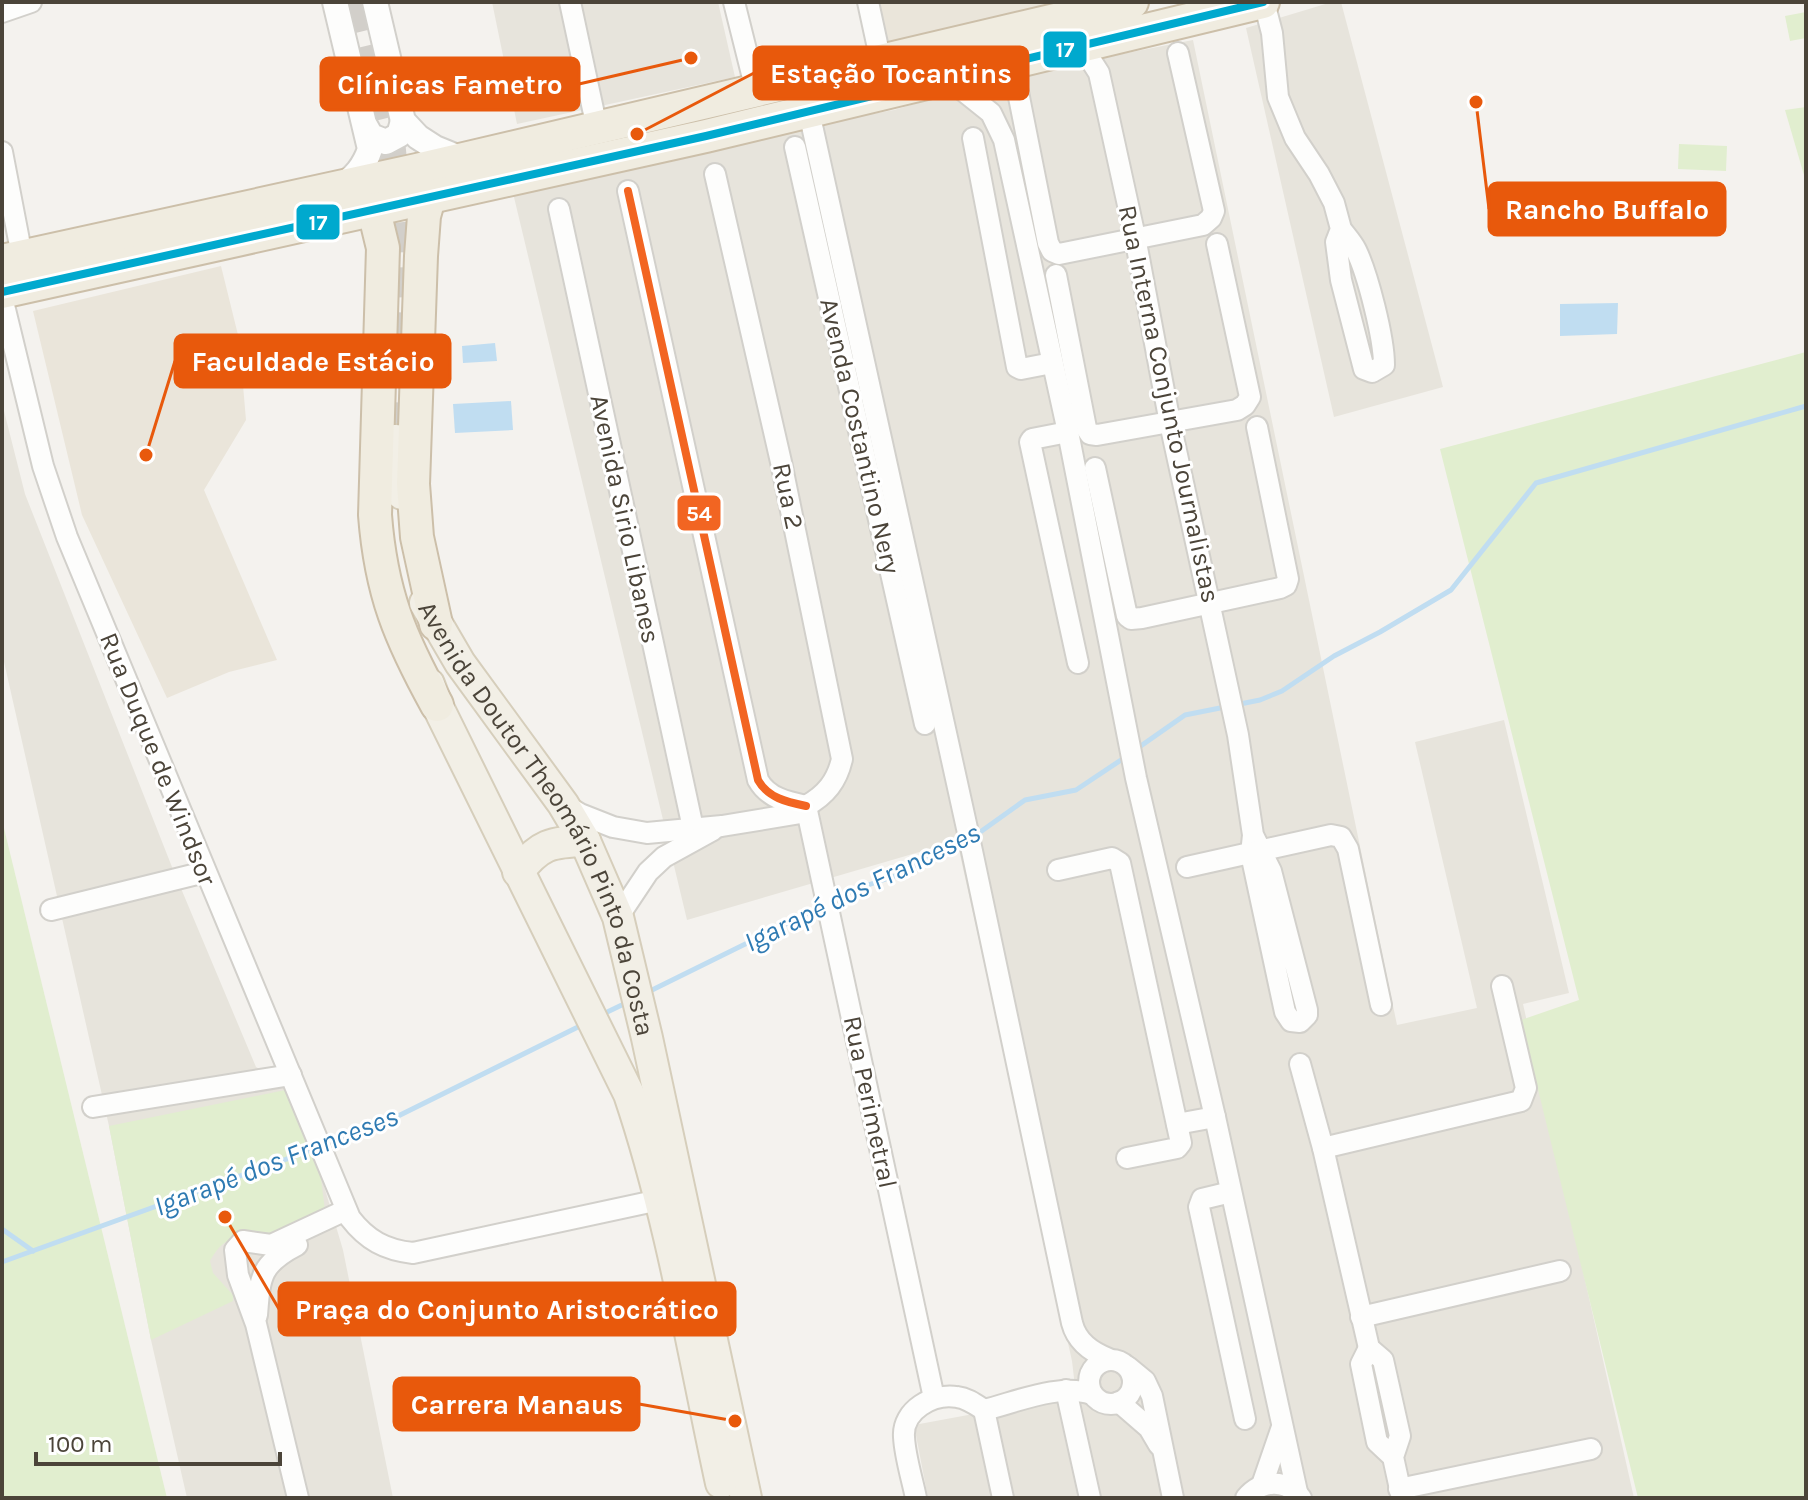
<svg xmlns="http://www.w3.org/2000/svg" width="1808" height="1500" font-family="Karla,sans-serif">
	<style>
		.residential { fill: #e7e4dc }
		.education { fill: #eae5da }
		.green { fill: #e1eecf }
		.water { fill: #c0ddf1 }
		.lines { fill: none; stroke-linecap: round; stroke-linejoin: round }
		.stream { stroke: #c0ddf1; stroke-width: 5 }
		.primary-tunnel { stroke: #d2cfca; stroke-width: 30; stroke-dasharray: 30 15; stroke-linecap: butt }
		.minor-casing { stroke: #d2d0cb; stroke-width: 24 }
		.tertiary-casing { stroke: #d2d0cb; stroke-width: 28 }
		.primary-casing { stroke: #d6cebb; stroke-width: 34 }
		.trunk-casing { stroke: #ccbfa9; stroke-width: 36 }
		.minor { stroke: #fdfdfc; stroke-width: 20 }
		.tertiary { stroke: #fdfdfc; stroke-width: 24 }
		.primary { stroke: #f2efe6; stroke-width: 30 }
		.trunk { stroke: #f0ece0; stroke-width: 32 }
		.bus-1-casing { stroke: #fff; stroke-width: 14 }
		.bus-2-casing { stroke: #fff; stroke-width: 14 }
		.bus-1 { stroke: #f26522; stroke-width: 8 }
		.bus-2 { stroke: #00a9ce; stroke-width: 8 }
		.labels { text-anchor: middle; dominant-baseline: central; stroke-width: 6; stroke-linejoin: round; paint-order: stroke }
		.street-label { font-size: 26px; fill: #4b4439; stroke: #fff }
		.water-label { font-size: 28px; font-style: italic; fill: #2e7ab2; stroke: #fff }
		.leader { fill: none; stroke: #e8590c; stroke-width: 3 }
		.callout-dot { fill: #e8590c; stroke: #fff; stroke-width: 3 }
		.callout { fill: #e8590c; stroke: #e8590c; stroke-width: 3 }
		.callout-label { font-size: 28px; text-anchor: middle; font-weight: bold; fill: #fff }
		.line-badge { stroke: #fff; stroke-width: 3 }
		.badge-label { font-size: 22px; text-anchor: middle; font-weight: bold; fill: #fff }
	</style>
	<rect width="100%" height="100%" fill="#f4f2ee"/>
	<g class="residential">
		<path d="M492 2H718L735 77 517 124Z"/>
		<path d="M1332 2H1341L1443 387 1334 417 1246 28Z"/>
		<path d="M1193 40 1397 1025 1477 1008 1415 742 1504 720 1569 993 1523 1004 1634 1498H928L914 1425 1076 1395 1072 1361 957 841 687 920 513 193 801 127 894 110 1009 76Z"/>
		<path d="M2 403 25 494 172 867 256 1067 295 1088 343 1250 393 1498H187L151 1340 109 1126 2 653Z"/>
	</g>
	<g class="education">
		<path d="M874 2H1070L884 47Z"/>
		<path d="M221 266 239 339 246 420 204 490 277 660 229 672 167 698 82 515 33 311Z"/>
	</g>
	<g class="green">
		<path d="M1806 12V38L1790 41 1785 16Z"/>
		<path d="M1806 107V182L1785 110Z"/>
		<path d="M1679 144 1727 146 1726 171 1678 169Z"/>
		<path d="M1806 352V1498H1638L1521 1020 1579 1000 1440 449Z"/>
		<path d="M2 820 167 1498H2Z"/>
		<path d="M295 1088 321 1179 325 1211 273 1250C244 1239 228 1228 210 1261L213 1273 233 1295V1301L151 1340 109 1126Z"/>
	</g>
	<g class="water">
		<path d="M1618 303 1617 334 1560 336V304Z"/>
		<path d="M495 343 497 361 463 363 462 346Z"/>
		<path d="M511 401 513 430 455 433 453 404Z"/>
	</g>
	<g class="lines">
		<g class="stream">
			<path d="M1235 705 1260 700 1282 691 1334 656 1380 632 1451 590 1536 483 1806 406"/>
			<path d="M1135 750 1185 715 1225 707"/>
			<path d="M976 835 1025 800 1076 790 1127 756"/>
			<path d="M831 901 856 889 898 875 963 841"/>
			<path d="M648 992 822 906"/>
			<path d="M601 1015 628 1002"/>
			<path d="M326 1144 384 1123 582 1025"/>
			<path d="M2 1229 33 1251"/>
			<path d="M2 1262 317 1148"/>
		</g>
		<path class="primary-tunnel" d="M356 2 390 141 399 228 401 305 396 440"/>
		<g class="minor-casing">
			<g id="minor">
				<path d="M570 2 597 128"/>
				<path d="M734 2 756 90"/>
				<path d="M868 2 881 62"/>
				<path d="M1264 2 1272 33 1278 97 1295 138 1319 174 1334 203 1341 229 1336 242 1341 280 1364 369 1372 372 1384 365C1384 338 1368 275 1356 250 1352 242 1346 236 1341 229"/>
				<path d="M2 12 31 2"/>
				<path d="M1081 45 1099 73 1135 237 1170 423 1238 735 1253 835 1251 854 1285 1012 1291 1021 1300 1022 1307 1015V1010L1271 871 1253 835"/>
				<path d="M946 77 991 113 1004 140 1068 432 1136 778 1215 1117 1297 1492"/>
				<path d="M1018 92 1048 243 1052 251 1059 254 1203 225 1211 218 1214 211 1178 53"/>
				<path d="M809 112 972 851 1072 1323C1077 1342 1091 1352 1109 1359"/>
				<path d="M973 138 1017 367 1021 369 1052 363"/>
				<path d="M795 147 925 724"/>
				<path d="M2 152 22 256"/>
				<path d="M715 174 781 462 842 759C837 781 826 795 806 806"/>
				<path d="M628 191 758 780C768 798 787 802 806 806"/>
				<path d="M559 209 693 828"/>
				<path d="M1056 275 1086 428 1090 434 1097 435 1237 410 1245 405 1250 397 1217 244"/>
				<path d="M2 297 43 466 67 537 350 1218C367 1240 385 1250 413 1253L659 1200"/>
				<path d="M1068 432 1032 439 1030 442 1078 663"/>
				<path d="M1095 468 1127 616 1131 619 1142 618 1280 588 1286 585 1288 579 1257 427"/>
				<path d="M567 806 580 814 613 827 647 833 722 826 807 812"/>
				<path d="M806 806 934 1398"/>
				<path d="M1187 867 1331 835 1341 837 1348 849 1381 1005"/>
				<path d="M1058 870 1112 858 1120 863 1181 1143 1177 1148 1127 1158"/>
				<path d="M51 910 205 872"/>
				<path d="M618 917 648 872 664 857 713 830"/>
				<path d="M1300 1064 1323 1148 1369 1348"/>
				<path d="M93 1107 291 1075"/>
				<path d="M1177 1124 1215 1117"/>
				<path d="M1323 1148 1521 1101 1526 1088 1502 986"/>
				<path d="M1231 1192 1202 1199 1199 1207 1245 1419"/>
				<path d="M257 1315C260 1277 260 1264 297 1245"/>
				<path d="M1361 1317 1560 1271"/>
				<circle cx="1111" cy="1382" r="22"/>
				<path d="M1128 1367 1145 1381 1152 1396 1173 1498"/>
				<path d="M1066 1390 1090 1498"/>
				<path d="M1119 1402 1149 1428 1159 1445"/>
				<path d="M984 1410 1003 1498"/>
				<path d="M1393 1457 1377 1442 1361 1364 1369 1348 1383 1360 1400 1436 1393 1457 1402 1498"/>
				<path d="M1262 1485 1282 1427"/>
				<path d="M1399 1489 1591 1449"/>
				<path d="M298 1498 256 1324 238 1275 235 1250 243 1241 271 1245 346 1210"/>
				<path d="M916 1498C912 1478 905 1457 904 1437 902 1410 933 1393 957 1397 967 1398 975 1404 984 1410 1017 1402 1059 1383 1092 1394"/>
				<path d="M1246 1498C1261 1480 1286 1478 1301 1498"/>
			</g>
		</g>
		<g class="tertiary-casing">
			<g id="tertiary">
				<path d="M335 2 370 149C364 167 355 177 340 187"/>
				<path d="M375 2 403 121 418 137 435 148 462 159"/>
				<path d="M366 127 371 136 386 142 399 135 403 121"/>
			</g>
		</g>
		<g class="primary-casing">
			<g id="primary">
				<path d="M396 440 402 494"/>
				<path id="s1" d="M425 603 460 663 563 804 585 841 618 917 647 1038 746 1498"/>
				<path d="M429 684 437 705 629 1094C671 1218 693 1354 721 1483"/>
				<path d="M518 872C540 844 551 842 585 841"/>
			</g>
		</g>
		<g class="trunk-casing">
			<g id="trunk">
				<path d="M429 198 424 216 421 256 413 484 417 537 436 624"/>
				<path d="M367 211 376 219 383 248 375 515C381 593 400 638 437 705"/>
				<path d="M2 261 417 170 1132 2"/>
				<path d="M2 292 706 136 1263 2"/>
			</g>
		</g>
		<use href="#minor" class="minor"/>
		<use href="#tertiary" class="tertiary"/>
		<use href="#primary" class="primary"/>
		<use href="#trunk" class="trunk"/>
		<g class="bus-1-casing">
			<path id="bus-1" d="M628 191 758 780C768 798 787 802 806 806"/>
		</g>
		<g class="bus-2-casing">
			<path id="bus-2" d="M2 292 706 136 1263 2"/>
		</g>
		<use href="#bus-1" class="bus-1"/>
		<use href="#bus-2" class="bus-2"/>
	</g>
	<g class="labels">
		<g class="street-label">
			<text transform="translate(1169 404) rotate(78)">Rua Interna Conjunto Journalistas</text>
			<text transform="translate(860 436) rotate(77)">Avenda Costantino Nery</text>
			<text transform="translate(788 496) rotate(78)">Rua 2</text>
			<text transform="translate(625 519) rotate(78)">Avenida Sirio Libanes</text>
			<text transform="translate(158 759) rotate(68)">Rua Duque de Windsor</text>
			<text stroke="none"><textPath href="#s1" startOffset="246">Avenida Doutor Theomário Pinto da Costa</textPath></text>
			<text transform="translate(870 1102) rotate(78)">Rua Perimetral</text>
		</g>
		<g class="water-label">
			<text transform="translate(862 887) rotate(-26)">Igarapé dos Franceses</text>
			<text transform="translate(276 1161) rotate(-21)">Igarapé dos Franceses</text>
		</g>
	</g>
	<path class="leader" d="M637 134L754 73M691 58L579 84M1476 102L1489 209M146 455L175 361M225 1217L279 1309M735 1421L639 1404"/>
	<g class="callout-dot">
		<circle cx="637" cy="134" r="8"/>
		<circle cx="691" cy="58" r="8"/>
		<circle cx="1476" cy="102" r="8"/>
		<circle cx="146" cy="455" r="8"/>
		<circle cx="225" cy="1217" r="8"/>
		<circle cx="735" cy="1421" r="8"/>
	</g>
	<g class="callout">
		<rect x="754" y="47" width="274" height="52" rx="8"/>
		<rect x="321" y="58" width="258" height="52" rx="8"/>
		<rect x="1489" y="183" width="236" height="52" rx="8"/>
		<rect x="175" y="335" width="275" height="52" rx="8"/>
		<rect x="279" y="1283" width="456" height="52" rx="8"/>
		<rect x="394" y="1378" width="245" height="52" rx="8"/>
	</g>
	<g class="callout-label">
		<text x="891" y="83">Estação Tocantins</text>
		<text x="450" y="94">Clínicas Fametro</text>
		<text x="1607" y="219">Rancho Buffalo</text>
		<text x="313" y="371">Faculdade Estácio</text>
		<text x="507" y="1319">Praça do Conjunto Aristocrático</text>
		<text x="517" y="1414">Carrera Manaus</text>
	</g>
	<g class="line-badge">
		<rect x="1042" y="30" width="46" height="39" rx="8" fill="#00a9ce"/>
		<rect x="295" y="203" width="46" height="38" rx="8" fill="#00a9ce"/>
		<rect x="676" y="494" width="46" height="38" rx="8" fill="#f26522"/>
	</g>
	<g class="badge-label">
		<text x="1065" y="57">17</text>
		<text x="318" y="230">17</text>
		<text x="699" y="521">54</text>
	</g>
	<rect width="1808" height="1500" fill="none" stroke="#4b4439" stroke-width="8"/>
	<path d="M36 1452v12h244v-12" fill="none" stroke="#4b4439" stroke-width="4"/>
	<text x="48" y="1452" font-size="24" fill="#4b4439" stroke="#ffffff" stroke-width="6" paint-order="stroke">100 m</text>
</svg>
